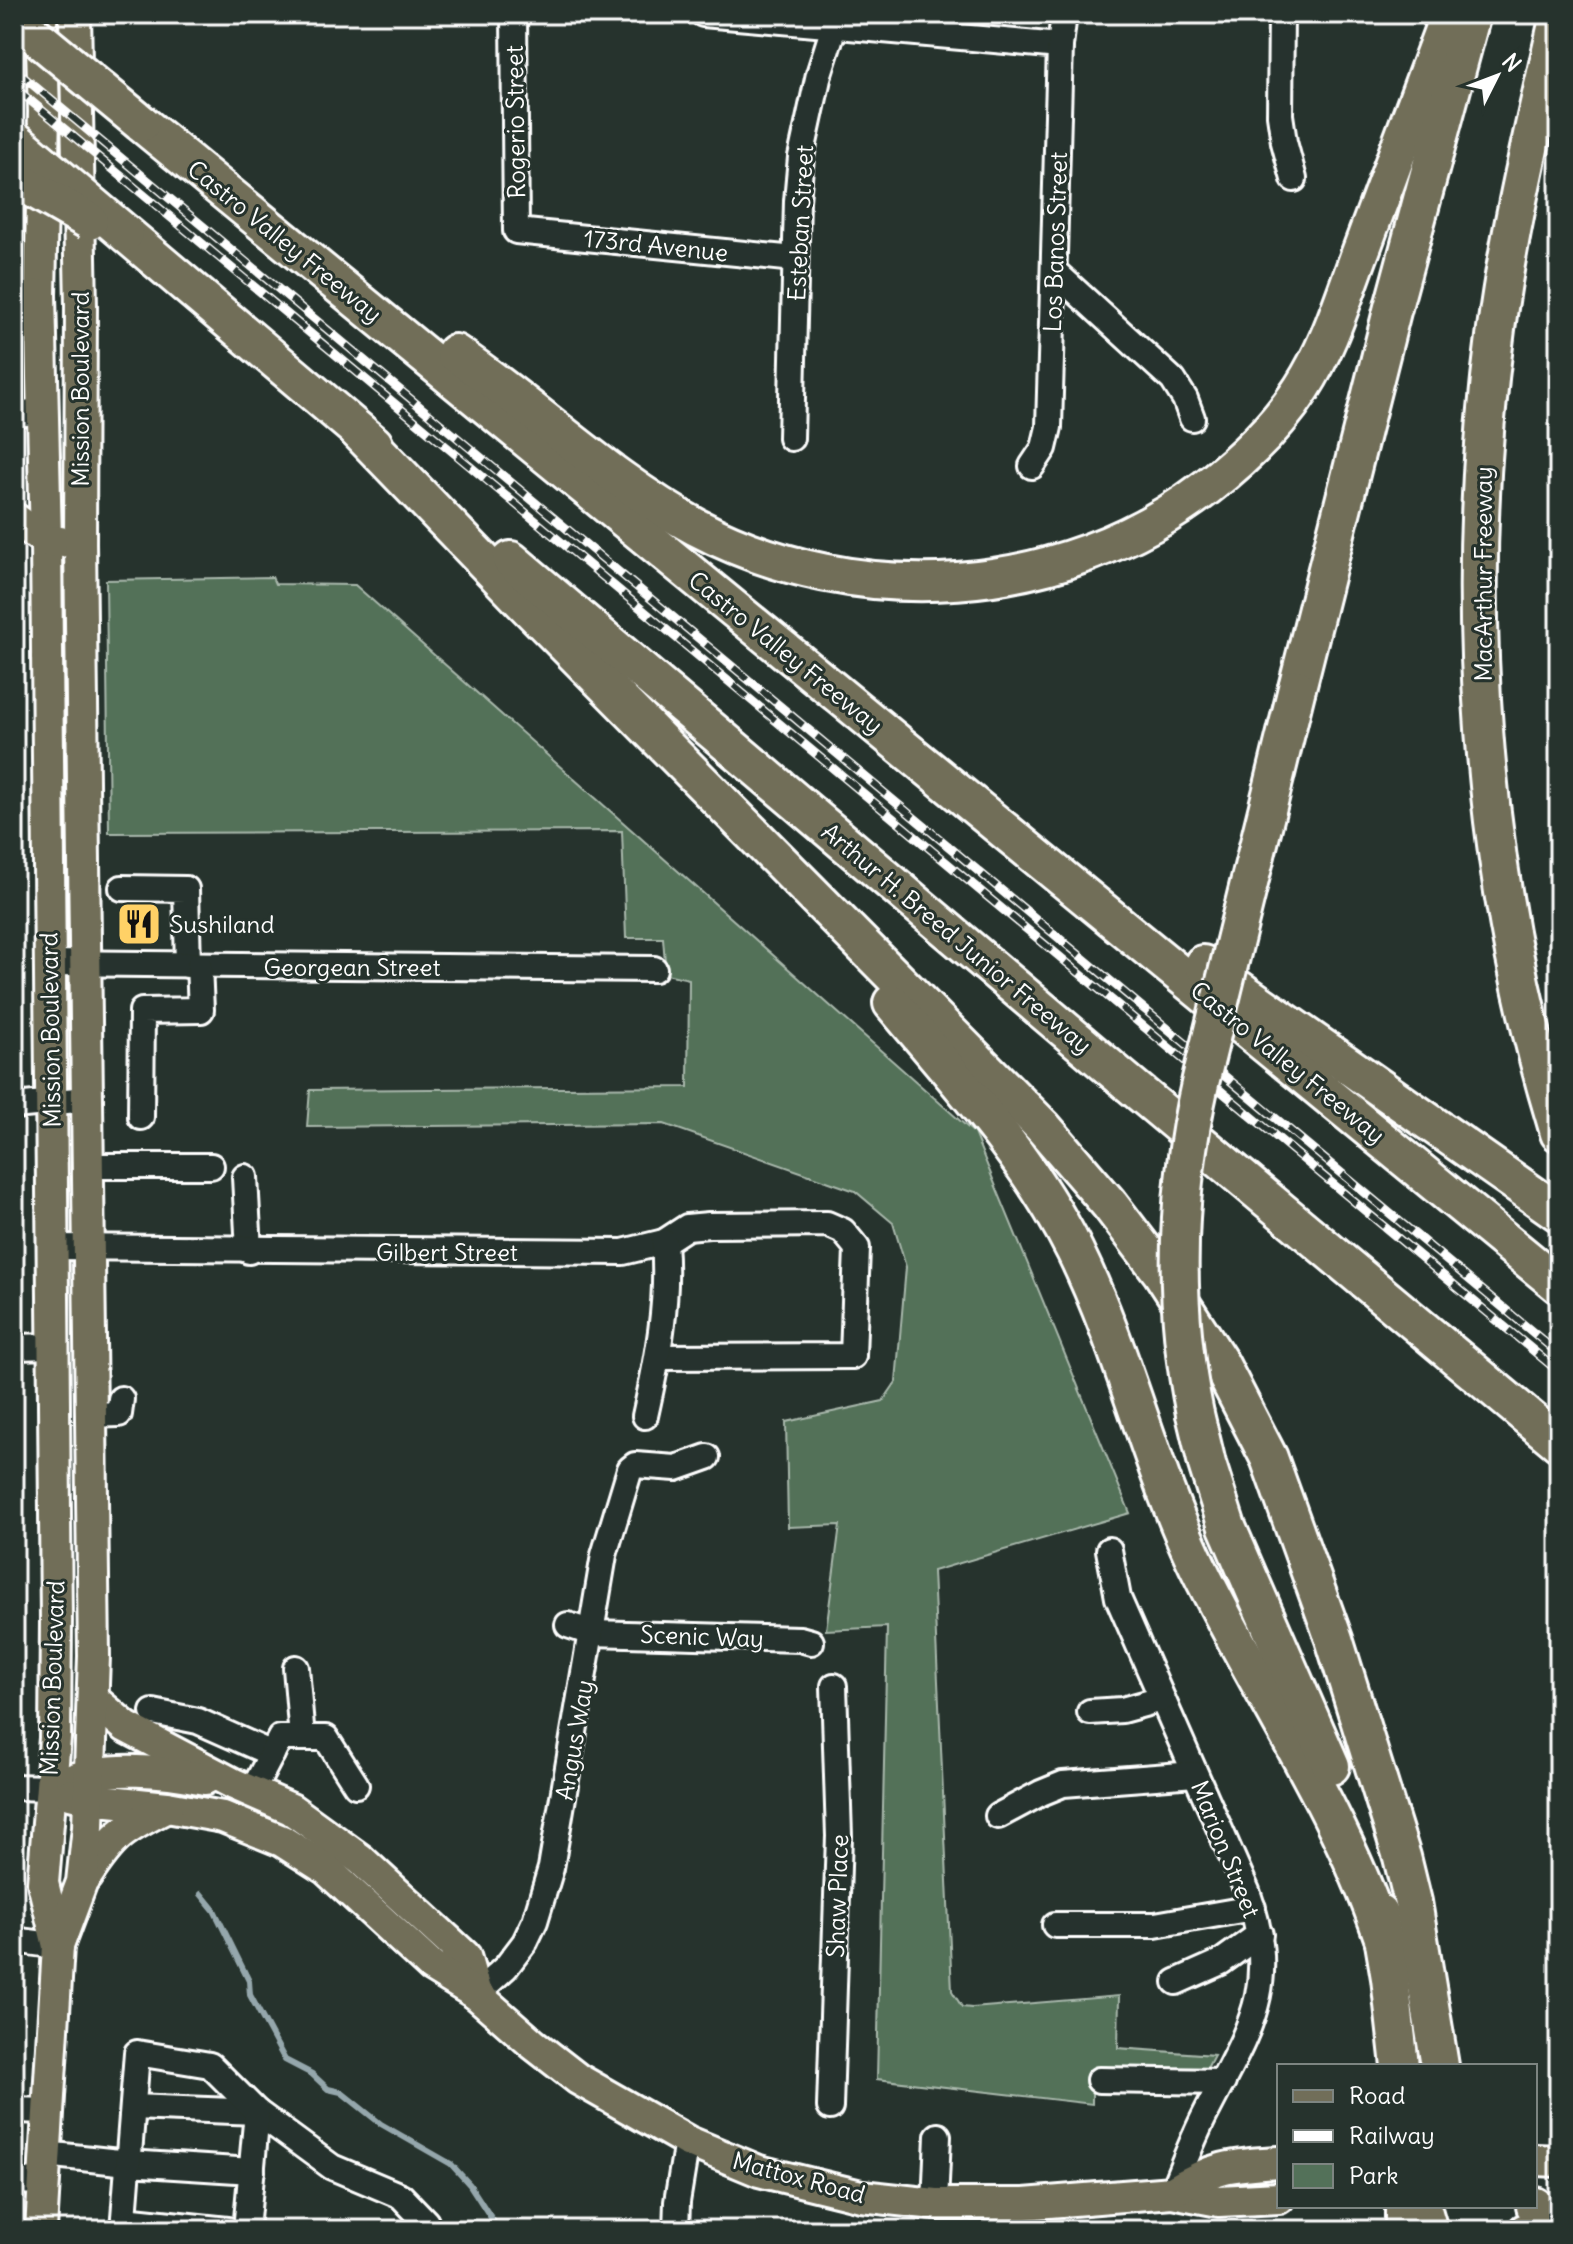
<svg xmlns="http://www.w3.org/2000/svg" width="1573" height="2244" font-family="Delius,sans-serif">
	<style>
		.green { fill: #537159; stroke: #a9b8ac; stroke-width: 2 }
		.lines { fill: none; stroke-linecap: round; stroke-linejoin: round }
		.stream { stroke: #95a7ac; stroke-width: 6 }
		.minor-casing { stroke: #fff; stroke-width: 30 }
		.major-casing { stroke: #fff; stroke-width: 36 }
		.highway-casing { stroke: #fff; stroke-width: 42 }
		.minor { stroke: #26332d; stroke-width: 24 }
		.major { stroke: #716e59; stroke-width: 30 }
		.highway { stroke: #716e59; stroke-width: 36 }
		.rail-casing { stroke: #fff; stroke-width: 9 }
		.rail { stroke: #26332d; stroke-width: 6; stroke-dasharray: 18; stroke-linecap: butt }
		.highway-bridge-casing { stroke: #fff; stroke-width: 42; stroke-linecap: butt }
		.highway-bridge { stroke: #716e59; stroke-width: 36 }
		.labels { text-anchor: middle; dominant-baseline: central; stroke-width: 6; stroke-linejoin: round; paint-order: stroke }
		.street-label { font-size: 24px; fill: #fff; stroke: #26332d }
		.poi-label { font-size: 24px; fill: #fff; stroke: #26332d; text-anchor: start }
	</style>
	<rect width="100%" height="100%" fill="#26332d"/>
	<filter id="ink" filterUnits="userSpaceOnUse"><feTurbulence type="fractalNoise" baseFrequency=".0125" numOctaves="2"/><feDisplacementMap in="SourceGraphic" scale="16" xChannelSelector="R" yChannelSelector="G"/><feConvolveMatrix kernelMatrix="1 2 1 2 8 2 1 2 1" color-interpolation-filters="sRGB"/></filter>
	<g filter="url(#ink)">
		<path class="green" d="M272 577 275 584 355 585 974 1133 1130 1513 933 1571 952 1991 962 2007 972 2008 1119 1996 1118 2048 1214 2055 1204 2074 1092 2073V2104L877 2079 887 1627 826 1630 840 1525 788 1527 786 1422 883 1401 896 1382 906 1267 893 1223 855 1191 664 1124 307 1127 310 1090 688 1087 689 979 666 974 663 938H626L622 831 109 833 106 580Z"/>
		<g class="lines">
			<path class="stream" d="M201 1894 214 1910 249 1981 250 1995 285 2060 312 2074 328 2089 341 2092 381 2124 451 2164 470 2185 499 2230"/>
			<g class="minor-casing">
				<g id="minor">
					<path d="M514 14 516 231 795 259"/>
					<path d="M703 14 1060 46"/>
					<path d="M1281 14 1280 115 1284 142 1294 179"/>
					<path d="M1054 271 1173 380 1185 399 1192 418"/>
					<path d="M14 414 42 411"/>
					<path d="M791 438 797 201 801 157 819 74 838 14"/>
					<path d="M1032 466 1044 448 1049 427 1060 46 1064 14"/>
					<path d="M122 888 186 889 188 965"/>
					<path d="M49 963 654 969"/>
					<path d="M14 1106 87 1099"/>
					<path d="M141 1117 142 1011 201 1010 199 965"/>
					<path d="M88 1166H211"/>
					<path d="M245 1177 249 1251"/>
					<path d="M52 1247 623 1252 664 1242 687 1227 709 1225 827 1224 843 1231 857 1248 853 1356 658 1357"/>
					<path d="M14 1347 53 1346"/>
					<path d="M90 1415 119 1414 121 1399"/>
					<path d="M645 1416C658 1358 669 1301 664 1242"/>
					<path d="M1109 1550 1118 1598 1247 1891C1281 1987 1249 2029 1206 2113 1193 2138 1183 2165 1172 2192"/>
					<path d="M568 1625 592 1633 800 1639 811 1642"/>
					<path d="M296 1668 302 1738"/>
					<path d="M153 1712 198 1721 272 1754"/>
					<path d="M1090 1712 1122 1710 1162 1699"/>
					<path d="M14 1787 49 1788"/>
					<path d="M252 1792 280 1738H326L356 1785"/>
					<path d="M998 1816 1041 1793 1063 1784 1195 1774"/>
					<path d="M1055 1925H1155L1253 1908"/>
					<path d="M14 1940 58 1946"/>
					<path d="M1176 1982 1221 1962 1260 1934"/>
					<path d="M476 1994 506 1967 525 1942 535 1921 551 1868 604 1555 630 1469 635 1465 676 1468 707 1457"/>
					<path d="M1099 2080 1223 2082"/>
					<path d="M133 2107 257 2112 332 2167 401 2196 426 2222 429 2230"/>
					<path d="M830 2107 839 1836 834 1686"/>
					<path d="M14 2110 47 2111"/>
					<path d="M45 2154 128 2163 252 2171"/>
					<path d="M14 2181 44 2182"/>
					<path d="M935 2204 938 2136"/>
					<path d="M124 2219 228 2230"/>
					<path d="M123 2230 137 2053 210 2065 257 2112 246 2230"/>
					<path d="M676 2230 677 2202 687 2141"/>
				</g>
			</g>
			<g class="major-casing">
				<g id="major">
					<path d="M41 14 44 112 40 295 46 541 56 1621 55 1738 43 1883 58 1946"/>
					<path d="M14 326 40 295"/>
					<path d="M14 518 46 541 60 542"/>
					<path d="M93 1699 126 1727 234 1784 291 1809 360 1859 465 1956 476 1994"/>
					<path d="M71 1780C108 1765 165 1771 205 1779"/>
					<path d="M70 1794 90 1799 167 1807 223 1817 282 1841 326 1869 432 1967 476 1994 533 2044 578 2079 687 2141 759 2171 861 2196 935 2204H1024L1172 2192 1219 2201 1279 2198"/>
					<path d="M86 1877C113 1835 123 1829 167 1807"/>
					<path d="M1535 2160 1559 2161"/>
					<path d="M1172 2192C1213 2166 1232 2165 1279 2162"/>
					<path d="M1425 2206 1432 2230"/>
					<path d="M41 2230 58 1946 82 1882 88 1827 94 1656 80 543 81 306 75 14"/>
					<path d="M1401 2230V2206"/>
					<path d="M1524 2230 1559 2216"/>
				</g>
			</g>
			<g class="highway-casing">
				<g id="highway">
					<path d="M1559 15C1536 119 1510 223 1496 329 1460 596 1480 875 1559 1133"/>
					<path d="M141 123 1559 1285"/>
					<path d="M125 233 374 444"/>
					<path d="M455 353C536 408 609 480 696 527 857 612 1062 599 1207 487 1243 459 1277 427 1302 388 1330 345 1344 295 1362 248 1391 170 1420 92 1449 14"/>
					<path d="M357 430 523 602 1043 1127 1110 1205 1161 1272 1220 1363 1269 1458 1334 1639 1402 1857 1413 1902 1440 2066"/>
					<path d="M511 560 1109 1067 1559 1443"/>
					<path d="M1297 688 1392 311 1472 14"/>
					<path d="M1203 964 1559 1213"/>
					<path d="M892 1003C958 1082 1029 1158 1075 1251 1125 1353 1149 1465 1198 1567 1258 1691 1337 1804 1382 1935"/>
					<path d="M1195 1414 1207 1464 1227 1527 1331 1766"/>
					<path d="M1379 1913 1390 1978 1400 2066"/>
					<path d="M1535 2206 1536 2207"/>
				</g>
			</g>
			<use href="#minor" class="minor"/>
			<use href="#major" class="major"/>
			<use href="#highway" class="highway"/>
			<g class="rail-casing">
				<g id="rail">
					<path d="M14 69 1559 1354"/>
					<path d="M14 87 1559 1372"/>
				</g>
			</g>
			<use href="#rail" class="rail"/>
			<g class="highway-bridge-casing">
				<g id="highway-bridge">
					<path d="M14 18 141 123"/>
					<path d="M14 139 125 233"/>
					<path d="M14 178 89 221"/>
					<path d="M1195 1414C1172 1303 1176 1189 1201 1079L1297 688"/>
				</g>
			</g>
			<use href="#highway-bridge" class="highway-bridge"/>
		</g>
	</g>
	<defs>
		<g id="restaurant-square" transform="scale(2.3)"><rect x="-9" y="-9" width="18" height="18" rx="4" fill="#ffd166" stroke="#26332d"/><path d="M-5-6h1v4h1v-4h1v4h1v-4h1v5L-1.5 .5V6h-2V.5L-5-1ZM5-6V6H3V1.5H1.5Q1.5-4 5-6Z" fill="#111"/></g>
	</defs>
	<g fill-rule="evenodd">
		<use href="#restaurant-square" x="139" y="924"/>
	</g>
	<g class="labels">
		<g class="street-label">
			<text transform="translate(515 122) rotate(-91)">Rogerio Street</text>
			<text transform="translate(800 223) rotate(-87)">Esteban Street</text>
			<text transform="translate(285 241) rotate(39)">Castro Valley Freeway</text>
			<text transform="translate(1055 242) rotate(-88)">Los Banos Street</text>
			<text transform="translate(656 245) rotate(6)">173rd Avenue</text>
			<text transform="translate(80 389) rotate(-90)">Mission Boulevard</text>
			<text transform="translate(1483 574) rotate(-90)">MacArthur Freeway</text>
			<text transform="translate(786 652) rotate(39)">Castro Valley Freeway</text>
			<text transform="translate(957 938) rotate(40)">Arthur H. Breed Junior Freeway</text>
			<text x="352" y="967">Georgean Street</text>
			<text transform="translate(50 1030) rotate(-91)">Mission Boulevard</text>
			<text transform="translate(1288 1062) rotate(39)">Castro Valley Freeway</text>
			<text x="447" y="1252">Gilbert Street</text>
			<text transform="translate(702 1636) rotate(2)">Scenic Way</text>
			<text transform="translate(52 1678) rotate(-88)">Mission Boulevard</text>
			<text transform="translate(574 1740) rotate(-80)">Angus Way</text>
			<text transform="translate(1226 1849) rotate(68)">Marion Street</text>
			<text transform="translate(837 1896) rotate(-88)">Shaw Place</text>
			<text transform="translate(799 2177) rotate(15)">Mattox Road</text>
		</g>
		<g class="poi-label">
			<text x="170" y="924">Sushiland</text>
		</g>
	</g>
	<rect width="1573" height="2244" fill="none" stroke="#26332d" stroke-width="48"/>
	<rect x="24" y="24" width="1525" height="2196" fill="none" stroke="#fff" stroke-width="3" filter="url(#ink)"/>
	<rect x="1277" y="2064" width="260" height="144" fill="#26332d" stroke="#7d8581" stroke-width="2"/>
	<rect x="1293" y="2090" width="40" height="12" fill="#716e59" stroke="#7d8581" stroke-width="2"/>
	<text x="1349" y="2104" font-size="24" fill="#ffffff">Road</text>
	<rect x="1293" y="2130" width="40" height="12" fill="#ffffff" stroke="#7d8581" stroke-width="2"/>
	<text x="1349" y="2144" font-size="24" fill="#ffffff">Railway</text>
	<rect x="1293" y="2164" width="40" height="24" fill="#537159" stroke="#7d8581" stroke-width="2"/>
	<text x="1349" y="2184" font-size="24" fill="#ffffff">Park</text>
	<g transform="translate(1497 76) rotate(48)" stroke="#26332d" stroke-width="6" paint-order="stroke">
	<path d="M0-6L14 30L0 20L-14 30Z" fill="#ffffff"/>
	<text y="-12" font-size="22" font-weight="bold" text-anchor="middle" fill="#ffffff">N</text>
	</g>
</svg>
